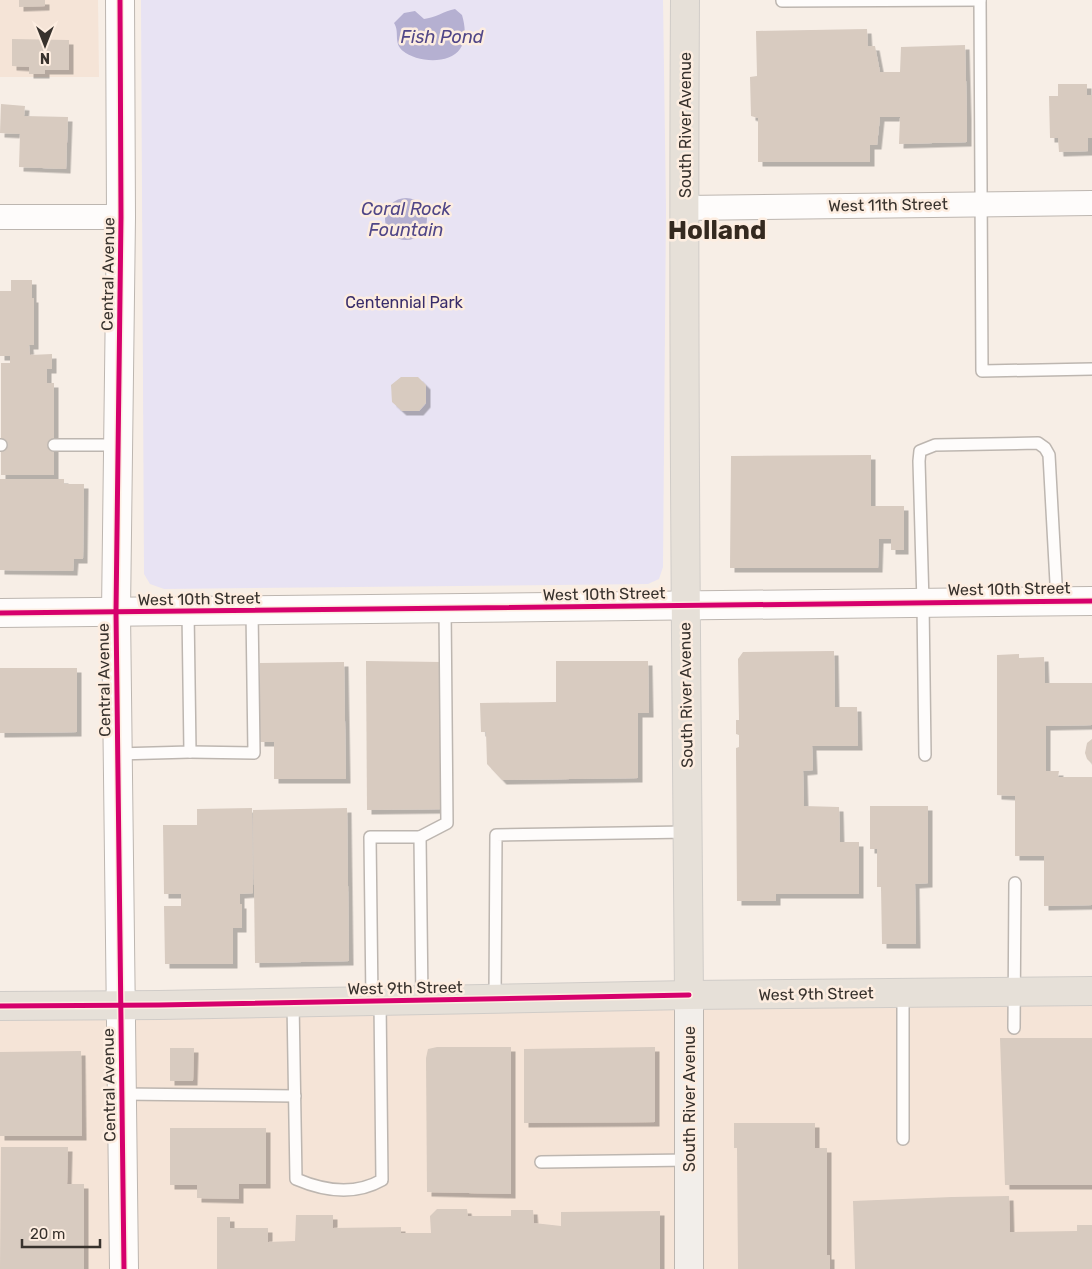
<svg xmlns="http://www.w3.org/2000/svg" width="1092" height="1269" font-family="Rubik,sans-serif">
	<style>
		.built { fill: #f5e4d7 }
		.green { fill: #e8e3f3 }
		.water { fill: #b5b0d1 }
		.building { fill: #d8cbc0; filter: url(#shadow) }
		.lines { fill: none; stroke-linecap: round; stroke-linejoin: round }
		.service-casing { stroke: #bdb6b0; stroke-width: 14 }
		.minor-casing { stroke: #bdb6b0; stroke-width: 26 }
		.tertiary-casing { stroke: #bdb6b0; stroke-width: 30 }
		.secondary-casing { stroke: #bdb6b0; stroke-width: 30 }
		.primary-casing { stroke: #d0ccc8; stroke-width: 30 }
		.service { stroke: #fefcfb; stroke-width: 11 }
		.minor { stroke: #fefcfb; stroke-width: 24 }
		.tertiary { stroke: #fefcfb; stroke-width: 28 }
		.secondary { stroke: #f2eeea; stroke-width: 28 }
		.primary { stroke: #e6e0d8; stroke-width: 28 }
		.cycleway-casing { stroke: #fdede0; stroke-width: 8 }
		.cycleway { stroke: #d6006c; stroke-width: 5 }
		.labels { text-anchor: middle; dominant-baseline: central; stroke-width: 5; stroke-linejoin: round; paint-order: stroke }
		.street-label { font-size: 16px; fill: #38322d; stroke: #fdede0 }
		.park-label { font-size: 16px; fill: #382c6a; stroke: #fdede0 }
		.water-label { font-size: 18px; font-style: italic; fill: #504687; stroke: #fdede0 }
		.town-label { font-size: 26px; font-weight: bold; fill: #34291f; stroke: #fdede0 }
	</style>
	<defs>
		<filter id="shadow"><feDropShadow dx="4.5" dy="4.5" stdDeviation="0" flood-color="#0004"/></filter>
	</defs>
	<rect width="100%" height="100%" fill="#f7eee6"/>
	<g class="built">
		<path d="M0 0H98L99 77H0Z"/>
		<path d="M1092 991V1269H0V1006Z"/>
	</g>
	<path class="green" d="M141 0H663L666 209 663 567 659 579 648 584 164 589 150 584 144 574Z"/>
	<g class="water">
		<path d="M455 9 462 15C465 25 467 40 460 49 449 65 416 62 403 51 393 43 400 32 394 23L404 13 415 11 424 19C435 18 444 11 455 9Z"/>
		<circle cx="406" cy="219" r="21"/>
	</g>
	<g class="building">
		<path d="M19 0H45V6L19 7Z"/>
		<path d="M867 29 868 46H875L880 72H900L901 47 965 45 967 115V142L899 144 900 117H880L877 145H870V162H758V118L751 116 750 77 757 76 756 31Z"/>
		<path d="M12 39 69 40V70H45V74H29V67L12 66Z"/>
		<path d="M1058 84H1087V95H1092V138H1088V151L1059 152 1058 138H1050L1049 96H1058Z"/>
		<path d="M1 104 25 106 24 116 68 117 66 169 19 167 20 134 0 133Z"/>
		<path d="M11 280H32V298H34V345H29L30 355 52 354V369H47V383H54V475H1V363H10V356H0V291H11Z"/>
		<path d="M401 377H418L426 385V403L419 411H402L392 402 391 385Z"/>
		<path d="M871 455V506H904V550H891V539H879L878 568H730L731 456Z"/>
		<path d="M0 479H64V484H84L83 559H74L73 571 0 570Z"/>
		<path d="M834 651 835 707H857L858 746H812L813 770 803 771 804 806 839 807 840 842H859V894H776V901H737L736 748 739 747V735L736 734V720H739L738 659 743 652Z"/>
		<path d="M1019 654V658L1044 657 1045 683H1092V725L1046 726V771H1059L1058 777H1092V905L1044 906V856H1015V796L997 795V655Z"/>
		<path d="M366 661 442 662 444 809 367 810Z"/>
		<path d="M556 661H648L649 713H638V778L502 780 487 764 486 732H481L480 703 556 702Z"/>
		<path d="M344 662 346 779H274V742H260V663Z"/>
		<path d="M0 668H77V732L0 733Z"/>
		<path d="M1092 739V764L1087 759 1085 753 1087 743Z"/>
		<path d="M870 806H928V883L915 884 916 944H882L881 887H877V849H870Z"/>
		<path d="M252 808 253 893 240 894V904H242V928H233V964H165L164 906H181V894H164L163 825H197V809Z"/>
		<path d="M347 808 349 961 255 963 253 810Z"/>
		<path d="M1000 1038H1092V1185H1005Z"/>
		<path d="M437 1047H511V1194L427 1192 426 1058 428 1049Z"/>
		<path d="M655 1047V1122L524 1123V1049Z"/>
		<path d="M170 1048H194L193 1081H170Z"/>
		<path d="M81 1051 82 1136H0V1052Z"/>
		<path d="M734 1123H815V1148H827V1255H830V1269H738L737 1148H734Z"/>
		<path d="M170 1128H266V1184H239V1199L197 1198V1185H170Z"/>
		<path d="M1 1147H68L67 1184H84V1269H0Z"/>
		<path d="M1009 1196 1010 1232 1077 1231V1225H1092V1269H855L853 1201 952 1197Z"/>
		<path d="M437 1209H467L468 1216H511V1210H533L534 1223 561 1226V1212L660 1211V1269H217V1217H230V1228H268V1242L295 1241 296 1215H333V1228L401 1227V1233H431L430 1216Z"/>
	</g>
	<g class="lines">
		<g class="service-casing">
			<g id="service">
				<path d="M782 0V1L980 0"/>
				<path d="M980 0 982 371 1092 369"/>
				<path d="M0 445H1"/>
				<path d="M54 445H118"/>
				<path d="M190 752 254 753 252 611"/>
				<path d="M117 754 190 752 188 611"/>
				<path d="M925 755 923 603 919 461 920 451 935 445 1038 443 1045 448 1049 455 1057 601"/>
				<path d="M420 837 447 823 445 608"/>
				<path d="M495 999 496 835 688 832"/>
				<path d="M372 1001 370 837H420L422 1000"/>
				<path d="M293 1002 296 1179C324 1191 354 1196 382 1180L380 1001"/>
				<path d="M1014 1028 1015 883"/>
				<path d="M122 1094 295 1096"/>
				<path d="M903 1139V993"/>
				<path d="M541 1162 689 1160"/>
			</g>
		</g>
		<g class="minor-casing">
			<g id="minor">
				<path d="M684 208 1092 203"/>
				<path d="M0 217H121"/>
			</g>
		</g>
		<g class="tertiary-casing">
			<g id="tertiary">
				<path d="M120 0 121 217 116 612 124 1269"/>
				<path d="M0 613 1092 601"/>
			</g>
		</g>
		<g class="secondary-casing">
			<path id="secondary" d="M689 995V1269"/>
		</g>
		<g class="primary-casing">
			<g id="primary">
				<path d="M685 0C683 332 686 663 689 995"/>
				<path d="M0 1006 159 1005 689 995 1092 991"/>
			</g>
		</g>
		<use href="#service" class="service"/>
		<use href="#minor" class="minor"/>
		<use href="#tertiary" class="tertiary"/>
		<use href="#secondary" class="secondary"/>
		<use href="#primary" class="primary"/>
		<g class="cycleway-casing">
			<g id="cycleway">
				<path d="M120 0 121 217 116 612 124 1269"/>
				<path d="M0 613 1092 601"/>
				<path d="M0 1006 159 1005 689 995"/>
			</g>
		</g>
		<use href="#cycleway" class="cycleway"/>
	</g>
	<g class="labels">
		<g class="street-label">
			<text transform="translate(685 125) rotate(-90)">South River Avenue</text>
			<text transform="translate(888 205) rotate(-1)">West 11th Street</text>
			<text transform="translate(108 274) rotate(-89)">Central Avenue</text>
			<text transform="translate(1009 589) rotate(-1)">West 10th Street</text>
			<text transform="translate(604 594) rotate(-1)">West 10th Street</text>
			<text transform="translate(199 599) rotate(-1)">West 10th Street</text>
			<text transform="translate(104 680) rotate(-91)">Central Avenue</text>
			<text transform="translate(686 695) rotate(-91)">South River Avenue</text>
			<text transform="translate(405 988) rotate(-1)">West 9th Street</text>
			<text transform="translate(816 994) rotate(-1)">West 9th Street</text>
			<text transform="translate(109 1085) rotate(-91)">Central Avenue</text>
			<text transform="translate(689 1099) rotate(-90)">South River Avenue</text>
		</g>
		<g class="park-label">
			<text x="404" y="302">Centennial Park</text>
		</g>
		<g class="water-label">
			<text x="442" y="37">Fish Pond</text>
			<text x="406" y="209">Coral Rock<tspan x="406" dy="21">Fountain</tspan></text>
		</g>
		<g class="town-label">
			<text x="717" y="230">Holland</text>
		</g>
	</g>
	<g transform="translate(45 45) rotate(180)" stroke="#fdede0" stroke-width="4" paint-order="stroke">
	<path d="M0-4L9 19L0 12L-9 19Z" fill="#38322d"/>
	<text y="-8" font-size="14" font-weight="bold" text-anchor="middle" fill="#38322d">N</text>
	</g>
	<path d="M22 1239v8h78v-8" fill="none" stroke="#38322d" stroke-width="2.5"/>
	<text x="30" y="1239" font-size="15" fill="#38322d" stroke="#fdede0" stroke-width="4" paint-order="stroke">20 m</text>
</svg>
